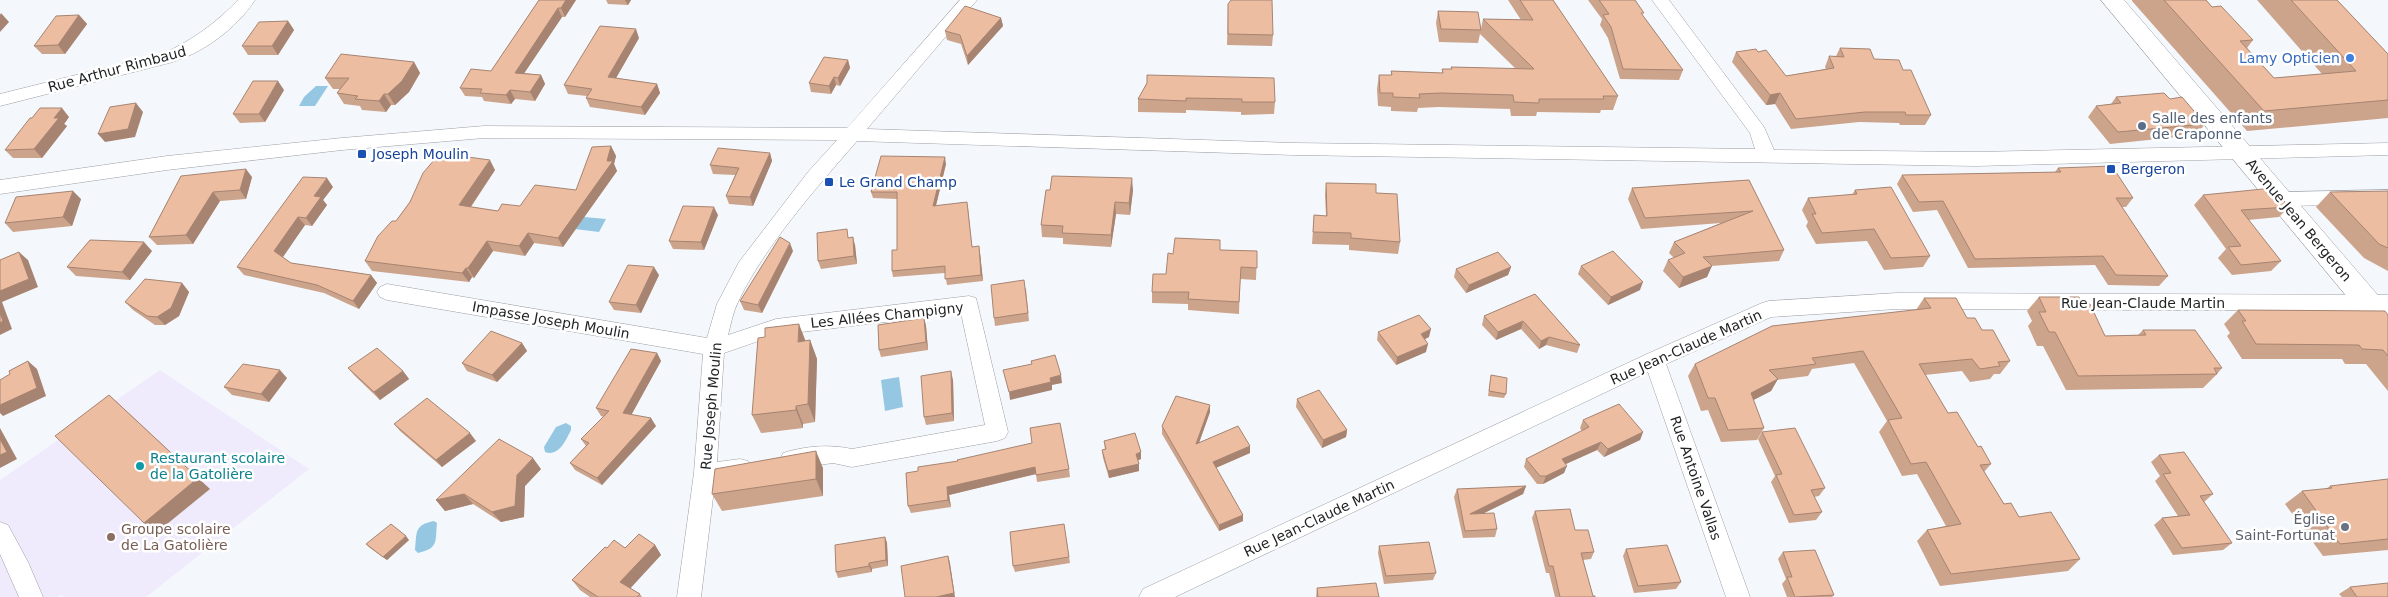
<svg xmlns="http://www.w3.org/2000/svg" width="2388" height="597" font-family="'DejaVu Sans',sans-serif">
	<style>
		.education { fill: #efeafc }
		.water { fill: #95c7e3 }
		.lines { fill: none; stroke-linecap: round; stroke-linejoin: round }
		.street-casing { stroke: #9b9ea3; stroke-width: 1 }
		.secondary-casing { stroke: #9b9ea3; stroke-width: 1 }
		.street { fill: #fff; fill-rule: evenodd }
		.secondary { fill: #fff; fill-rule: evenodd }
		.wall { fill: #cca38b }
		.shaded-wall { fill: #a68471 }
		.building { fill: #edbda2; stroke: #a68471 }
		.shop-dot { fill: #3f7fe0; stroke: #fff; stroke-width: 2 }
		.service-dot { fill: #5c6f8a; stroke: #fff; stroke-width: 2 }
		.transit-dot { fill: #1a4fb4; stroke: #fff; stroke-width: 2 }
		.culture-dot { fill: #0f9aa8; stroke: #fff; stroke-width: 2 }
		.worship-dot { fill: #6b7280; stroke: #fff; stroke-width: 2 }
		.education-dot { fill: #8d6e63; stroke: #fff; stroke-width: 2 }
		.labels { text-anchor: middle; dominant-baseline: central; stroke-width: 5; stroke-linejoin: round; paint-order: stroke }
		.shop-label { font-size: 14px; fill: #366cbe; stroke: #fff; text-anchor: end }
		.street-label { font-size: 14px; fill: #1f2022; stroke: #fff }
		.service-label { font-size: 14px; fill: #4e5e75; stroke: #fff; text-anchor: start }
		.transit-label { font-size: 14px; fill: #164399; stroke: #fff; text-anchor: start }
		.culture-label { font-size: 14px; fill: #0d838f; stroke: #fff; text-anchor: start }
		.worship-label { font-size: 14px; fill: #5b616d; stroke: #fff; text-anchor: end }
		.education-label { font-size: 14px; fill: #785e54; stroke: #fff; text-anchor: start }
	</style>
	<rect width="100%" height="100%" fill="#f4f8fd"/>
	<path class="education" d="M160 370 309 469 146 597H63L62 595 57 597H0V480Z"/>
	<g class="water">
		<path d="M316 86H328L315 106H299L304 97Z"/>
		<path d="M574 216 606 219 599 232 567 228Z"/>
		<path d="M899 377 903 407 885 411 881 380Z"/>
		<path d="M566 423 571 426V430C566 440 559 457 545 452L544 447 556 427Z"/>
		<path d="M434 521 437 523C435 542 439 548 418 553L415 550C417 532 414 525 434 521Z"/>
	</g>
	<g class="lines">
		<g class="street-casing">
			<g id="street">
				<path d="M238 0H255C236 29 202 54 169 63L0 106V94L164 53C193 40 216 23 238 0Z"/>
				<path d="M960 0H977L867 129 1294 143 1755 149 1750 133 1652 0H1669L1764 127 1774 150 1976 152 2388 143V155L1976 166 1294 155 857 141C817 187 764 247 738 302 733 312 731 324 728 335L776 319 969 296 976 298 1008 432 1005 438 997 441 852 467 833 463 791 469 783 467 780 460 783 453C805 446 830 444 852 449L985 425 961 313 776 335 724 353 717 462 740 459 748 461 751 468 748 475 715 481 701 597H677L694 473 703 354 387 300 380 297 377 292 380 287 387 284 707 338 717 304 739 262 808 172 837 140 484 138 342 150 167 170 0 194V180L167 156 342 138 484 126 847 128Z"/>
				<path d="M2388 190V204L2281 206 2274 204 2272 199 2274 194 2281 192Z"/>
				<path d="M1897 293 2388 295V311L1897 309 1771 317 1666 364 1750 597H1726L1648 372 1175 597H1139L1143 589 1647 354 1762 303 1769 301Z"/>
				<path d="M0 522 8 525 28 562 43 597H19L0 554Z"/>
			</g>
		</g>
		<g class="secondary-casing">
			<path id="secondary" d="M2101 0H2124L2388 307V337L2378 334Z"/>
		</g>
		<use href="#street" class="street"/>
		<use href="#secondary" class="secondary"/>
	</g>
	<g class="wall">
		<path d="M539 0H576L565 17H562L524 73 541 75 545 84 535 101 515 99 511 104 484 101 482 97 465 96 460 88 491 71Z"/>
		<path d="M606 0H631L628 5 608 4Z"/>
		<path d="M1508 0H1553L1618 96 1613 110H1601L1600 113 1537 112 1536 116H1511L1510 109 1438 107 1418 108 1417 112 1391 111V107L1378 106 1377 89 1379 75H1391V71L1442 73V69H1451V67L1516 69 1480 34 1478 43 1439 42 1436 23 1438 11 1481 29 1483 19 1521 20Z"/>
		<path d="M1588 0H1635L1643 16 1683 70 1679 80 1620 79 1608 38 1600 25 1602 19Z"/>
		<path d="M2132 0H2206L2212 7 2253 40 2247 48 2274 78 2322 74 2257 0H2337L2388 54V118L2247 131 2132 1Z"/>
		<path d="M1228 4 1273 35 1272 46 1227 45Z"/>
		<path d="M79 15 87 24 65 54H42L34 46Z"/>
		<path d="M1001 18 1003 26 968 65 961 44 947 40 945 31Z"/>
		<path d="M288 21 294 30 278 55H248L242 46Z"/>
		<path d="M639 38 616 78 657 84 660 93 645 115 590 107 586 98 587 96 568 94 564 85Z"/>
		<path d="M1840 48 1903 70 1931 115 1925 125H1900L1899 123 1859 122 1791 129 1775 104 1766 105 1732 62 1736 52H1758L1786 76 1826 69 1825 67 1829 56H1836Z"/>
		<path d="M848 60 850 68 840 86 836 85 831 94 811 92 809 83Z"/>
		<path d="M414 62 420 73 409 92 395 105H391L386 112 362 110 360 106 344 104 337 93 340 89H333L325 78Z"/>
		<path d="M1147 83 1275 102 1274 114 1241 115V112L1186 110V113L1138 112V99Z"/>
		<path d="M284 90 265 122 240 123 233 114Z"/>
		<path d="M2116 97 2170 99 2205 124 2196 135 2110 144 2088 117 2096 106 2111 104Z"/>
		<path d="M69 117 64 124 67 126 42 158H13L5 150Z"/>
		<path d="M611 146 616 156 614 164 617 171 563 247 534 243 525 256 493 251 474 278 472 277 469 282 372 271 365 261 396 221 440 160 473 158 495 170 471 207 498 211 520 206 576 190Z"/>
		<path d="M770 153 772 161 753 206 729 204 726 196 735 175 713 174 710 165Z"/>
		<path d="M946 164 936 206 968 208 972 247 980 253 983 281 947 285 945 273 893 277 892 271 897 250V199L873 198 871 192Z"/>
		<path d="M2058 168 2133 198 2126 207H2122L2168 276 2159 286 2108 285 2095 265 1968 268 1937 210 1913 212 1897 184 1902 175 2055 172Z"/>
		<path d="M181 176 252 177 246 199 220 201 193 244 157 245 149 237Z"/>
		<path d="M1749 180 1784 250 1779 261 1711 266 1707 277 1679 288 1663 271 1668 260 1674 258 1669 253 1674 242 1721 223 1641 229 1628 199 1632 188Z"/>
		<path d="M1326 183 1376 193 1400 242 1398 254 1349 250V245L1312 244 1314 215 1326 216 1325 195Z"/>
		<path d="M333 187 323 200 327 205 312 226 305 225 282 257 291 263 371 275 377 283 359 309 324 293 244 275 237 267Z"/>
		<path d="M1133 190 1130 215 1116 214 1111 247 1063 244V238L1042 237 1041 225Z"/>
		<path d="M1855 190 1930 256 1923 267 1884 270 1867 241 1816 244 1806 226 1808 222 1802 210 1808 198 1852 195Z"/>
		<path d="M2388 191V271L2364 258 2316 207 2330 192Z"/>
		<path d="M2203 195 2289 207 2279 217 2248 220 2281 261 2271 271 2232 275 2218 258 2226 249 2194 205Z"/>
		<path d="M81 199 72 226 13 232 5 223Z"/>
		<path d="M718 215 704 250 673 249 669 241Z"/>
		<path d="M849 238 855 245 857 264 821 269 818 261Z"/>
		<path d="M1220 250 1257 251 1256 280 1240 279 1239 314 1188 310V304L1152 303V292L1166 274Z"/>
		<path d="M152 251 130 280 76 276 67 267Z"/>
		<path d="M793 251 762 313 744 310 740 301Z"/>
		<path d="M1581 266 1640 290 1608 305 1578 274Z"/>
		<path d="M1511 267 1508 275 1466 293 1454 277 1456 269Z"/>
		<path d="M659 275 641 313 614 310 609 302Z"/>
		<path d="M182 283 189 292 179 316 165 325H155L133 310 125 302Z"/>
		<path d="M1026 288 1029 321 995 326 994 318Z"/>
		<path d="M1535 294 1580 345 1577 353 1546 345 1539 349 1521 329 1496 340 1482 325 1484 316Z"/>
		<path d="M2039 297 2082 304 2105 336 2138 335 2143 330 2222 368 2217 374 2203 388 2066 390 2043 346H2037L2028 326 2032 321 2027 311Z"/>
		<path d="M1924 298 1967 318 1982 330 2010 361 2000 374H1994L1990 379 1970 382 1962 371 1925 375 1948 413 1978 447 1991 464 1984 472 2004 504 2019 517 2080 559 2068 571 1940 586 1917 541 1927 530 1946 526 1917 474 1902 476 1879 432 1887 421 1854 363 1812 369 1808 376 1777 380 1771 391 1753 400 1764 428 1757 440 1721 442 1708 410 1701 411 1688 376 1695 364 1916 310Z"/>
		<path d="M2238 310 2388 315V391L2366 364H2345L2342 359H2242L2227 336 2230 333 2224 324Z"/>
		<path d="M924 318 926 326 928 350 881 357 879 350Z"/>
		<path d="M1378 332 1429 337 1425 339 1426 352 1396 365 1377 340Z"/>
		<path d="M810 340 817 359 815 422 803 424V428L761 433 752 415 806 341Z"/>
		<path d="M522 343 527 351 497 382 467 371 462 363Z"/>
		<path d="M657 353 661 361 631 415 656 426 602 485 575 470 570 463 586 446 581 439 604 417 601 416 596 408Z"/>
		<path d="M348 368 403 371 409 379 380 400 355 376Z"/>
		<path d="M1491 375 1506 394 1504 398 1488 396Z"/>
		<path d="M287 378 269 402 232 395 224 387Z"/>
		<path d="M953 380 954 421 926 425 924 417Z"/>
		<path d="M1297 399 1347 430 1346 437 1322 448 1296 407Z"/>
		<path d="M1210 405V412L1199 443 1250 453 1216 468 1243 515V521L1219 531 1162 434V426Z"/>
		<path d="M1583 420 1643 432 1640 440 1604 457 1597 450 1566 464 1564 473 1543 484H1537L1524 467 1526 459 1582 431 1580 428Z"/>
		<path d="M394 424 476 441 442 467 400 431Z"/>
		<path d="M1762 432 1825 488 1819 496 1814 497 1822 512 1816 520 1789 523 1771 482 1775 476 1758 439Z"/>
		<path d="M1104 441 1141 459 1138 460 1139 471 1109 478 1103 458 1102 450H1105Z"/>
		<path d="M2159 455 2213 494 2204 502 2232 543 2223 550 2173 555 2154 525 2162 518 2178 516 2155 481 2160 476 2151 462Z"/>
		<path d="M823 468V496L722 511 712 494Z"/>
		<path d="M541 469 525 486 524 517 501 522 473 504 445 511 436 500Z"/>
		<path d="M1069 469 1070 477 1037 482 1036 474 949 495 951 507 911 513 908 506 906 473Z"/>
		<path d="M2388 479V550L2323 556 2285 504 2302 491 2326 489 2330 486Z"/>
		<path d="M1526 486 1523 494 1484 513 1497 529 1495 537 1463 538 1454 497 1457 489Z"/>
		<path d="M1535 511 1575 530 1594 552 1591 559 1583 560 1593 596 1595 597H1555L1549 573H1546L1532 518Z"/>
		<path d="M1064 524 1070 563 1015 572 1013 566Z"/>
		<path d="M885 537 887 543 888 566 872 569V572L838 578 836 572Z"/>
		<path d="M409 540 387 560 370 548 366 544Z"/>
		<path d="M655 545 661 555 630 588 640 594 642 597H590L580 590 572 580 607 548H625Z"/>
		<path d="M1379 546 1436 573 1433 580 1384 584 1378 553Z"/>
		<path d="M1626 549 1681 582 1676 589 1634 593 1623 556Z"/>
		<path d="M1783 552 1834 595 1832 597H1787L1782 584 1786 579 1778 559Z"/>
		<path d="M2350 587 2388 597H2342L2339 594Z"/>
		<path d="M1317 588 1379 597H1316Z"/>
	</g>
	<g class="shaded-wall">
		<path d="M566 0H576L565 17 561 8Z"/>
		<path d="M625 0H631L628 5Z"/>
		<path d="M558 8 562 17 519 81 515 73Z"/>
		<path d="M1 13 9 22 0 32V15Z"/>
		<path d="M79 15 87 24 65 54 58 45Z"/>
		<path d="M1001 18 1003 26 968 65 967 56Z"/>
		<path d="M288 21 294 30 278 55 272 46Z"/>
		<path d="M636 29 639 38 612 85 608 77Z"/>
		<path d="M848 60 850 68 840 86 838 78Z"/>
		<path d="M414 62 420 73 409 92 395 105 388 94Z"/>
		<path d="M541 75 545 84 535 101 530 92Z"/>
		<path d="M834 77 836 85 831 94 829 86Z"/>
		<path d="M278 81 284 90 265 122 259 114Z"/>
		<path d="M657 84 660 93 645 115 641 107Z"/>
		<path d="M510 90 515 99 511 104 506 95Z"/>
		<path d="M1780 93 1775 104 1766 105 1770 95Z"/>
		<path d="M384 94 391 105 386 112 379 101Z"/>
		<path d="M136 103 143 112 135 137 105 142 98 134Z"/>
		<path d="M62 108 69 117 64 124 67 126 42 158 34 149 54 118Z"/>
		<path d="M611 146 616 156 614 164 617 171 563 247 558 238 607 161Z"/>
		<path d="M770 153 772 161 753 206 750 197Z"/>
		<path d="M945 157 946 164 934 213 933 206Z"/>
		<path d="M490 160 495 170 465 215 459 205Z"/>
		<path d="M246 169 252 177 246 199 240 190Z"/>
		<path d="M327 178 333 187 323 200 327 205 312 226 306 218 314 196Z"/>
		<path d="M1132 178 1133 190 1130 215 1129 203Z"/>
		<path d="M73 191 81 199 72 226 63 217Z"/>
		<path d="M213 192 220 201 193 244 186 235Z"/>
		<path d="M1115 202 1116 214 1111 247V235Z"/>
		<path d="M714 207 718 215 704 250 701 242Z"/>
		<path d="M298 217 305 225 281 260 274 251Z"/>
		<path d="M528 233 534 243 525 256 519 246Z"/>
		<path d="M853 237 855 245 857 264 854 256Z"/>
		<path d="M487 241 493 251 474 278 468 268Z"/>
		<path d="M144 242 152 251 130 280 122 272Z"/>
		<path d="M790 243 793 251 762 313 758 305Z"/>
		<path d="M979 246 980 253 983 281 981 275Z"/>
		<path d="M19 252 28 260 38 287 2 302 12 329 0 335V291Z"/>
		<path d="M1712 266 1707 277 1679 288 1683 277Z"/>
		<path d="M654 267 659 275 641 313 636 305Z"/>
		<path d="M1511 267 1508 275 1466 293 1469 285Z"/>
		<path d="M466 268 472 277 469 282 462 273Z"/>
		<path d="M371 275 377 283 359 309 353 301Z"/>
		<path d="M1643 282 1640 290 1608 305 1611 297Z"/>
		<path d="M182 283 189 292 179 316 165 325 157 317Z"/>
		<path d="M924 318 926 326 928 350 926 342Z"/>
		<path d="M1523 321 1521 329 1496 340 1498 332Z"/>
		<path d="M799 324 806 342H798Z"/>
		<path d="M1431 329 1429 337 1419 342 1421 334Z"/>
		<path d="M1549 337 1546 345 1539 349 1541 341Z"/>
		<path d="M810 340 817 359 815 422 808 404Z"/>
		<path d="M522 343 527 351 497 382 492 375Z"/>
		<path d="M1428 344 1426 352 1396 365 1397 357Z"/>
		<path d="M657 353 661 361 628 421 623 413Z"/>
		<path d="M28 361 37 369 46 396 3 416 0 413V405Z"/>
		<path d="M280 370 287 378 269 402 261 394Z"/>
		<path d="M403 371 409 379 380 400 374 392Z"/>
		<path d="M951 371 953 380 954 421 952 413Z"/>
		<path d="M1061 375 1062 383 1052 385V390L1010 400 1009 392 1050 378Z"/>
		<path d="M1778 379 1771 391 1744 405 1751 393Z"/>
		<path d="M109 395 210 489 156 533 144 523Z"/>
		<path d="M1210 405V412L1196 451V444Z"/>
		<path d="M796 406 803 424V428L796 410Z"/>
		<path d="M651 418 656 426 602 485 597 478Z"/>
		<path d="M0 428 17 459 0 468Z"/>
		<path d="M1347 430 1346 437 1322 448 1323 440Z"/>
		<path d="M1643 432 1640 440 1604 457 1608 449Z"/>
		<path d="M470 433 476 441 442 467 436 460Z"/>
		<path d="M1601 442 1597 450 1559 467 1562 459Z"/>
		<path d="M1250 446V453L1213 469V462Z"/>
		<path d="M816 451 823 468V496L816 479Z"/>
		<path d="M1141 452V459L1136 461V454Z"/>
		<path d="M533 458 541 469 525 486 524 517 501 522 492 512 517 475Z"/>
		<path d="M1139 464V471L1109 478 1108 471Z"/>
		<path d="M1567 466 1564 473 1543 484 1546 476Z"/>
		<path d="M1035 467 1036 474 949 495 951 507 948 500 947 487Z"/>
		<path d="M1526 486 1523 494 1468 521 1470 514Z"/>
		<path d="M464 494 473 504 445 511 436 500Z"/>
		<path d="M1243 515V521L1219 531V525Z"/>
		<path d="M406 536 409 540 387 560 383 557Z"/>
		<path d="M885 537 887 543 888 566 886 560Z"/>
		<path d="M655 545 661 555 627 592 620 582Z"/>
		<path d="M948 556 950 563 955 597H936Z"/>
		<path d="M869 563 872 569V572L869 566Z"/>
	</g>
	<g class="building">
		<path d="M539 0H566L561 8H558L515 73 541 75 530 92 510 90 506 95 480 93 482 89 460 88 471 69 491 71Z"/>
		<path d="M1231 0H1272L1273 35 1228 34V4Z"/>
		<path d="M1520 0H1553L1618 96H1603L1604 99H1539V103L1514 102 1513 95 1441 93 1419 94 1420 98 1393 97V93H1380L1379 75H1392L1391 71 1443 73 1442 69H1452L1451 67 1534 69 1483 19 1533 20Z"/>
		<path d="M1599 0H1635L1644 13H1641L1683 70 1623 69 1611 27 1603 15 1609 14Z"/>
		<path d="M2164 0H2206L2212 7 2221 6 2253 40 2240 41 2274 78 2356 71 2291 0H2337L2388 54V100L2264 111Z"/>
		<path d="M965 6 1001 18 967 56 960 35 945 31Z"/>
		<path d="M1438 11 1478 12 1481 30 1441 29Z"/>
		<path d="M79 15 58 45 34 46 56 16Z"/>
		<path d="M288 21 272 46H242L259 22Z"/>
		<path d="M600 26 636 29 608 77 657 84 641 107 586 98 592 89 564 85Z"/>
		<path d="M1840 48 1870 49 1874 59 1899 60 1903 70H1911L1931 115H1906L1905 112H1865L1796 119 1780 93 1770 95 1736 52 1756 49 1758 52 1766 50 1786 76 1834 68 1829 56 1844 57Z"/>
		<path d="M341 54 414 62 402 81 388 94H384L379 101 355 99 358 96 337 93 349 78H325Z"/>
		<path d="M824 57 848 60 838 78 834 77 829 86 809 83Z"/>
		<path d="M1147 75 1274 78 1275 102H1242V99L1186 98V101L1138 99 1147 83Z"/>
		<path d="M253 81H278L259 114H233Z"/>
		<path d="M2164 93 2170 99 2182 97 2205 124 2118 132 2096 106 2121 103 2116 97Z"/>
		<path d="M136 103 128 129 98 134 110 107Z"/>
		<path d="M40 108H62L54 118H59L34 149 5 150 30 118H32Z"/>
		<path d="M611 146 607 161H613L558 238 528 233 519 246 487 241 468 268H466L462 273 365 261 378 236 392 221H396L410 202 423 173 435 159 440 160 446 151 470 154 468 157 490 160 459 205 498 211 502 204 520 206 535 185 576 190 592 147Z"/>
		<path d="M718 148 770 153 750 197 726 196 739 168 710 165Z"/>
		<path d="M881 156 945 157 933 206 967 202 972 247 979 246 981 275 945 279V266L892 271V250H897V192H871Z"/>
		<path d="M2112 166 2133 198H2116L2168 276 2116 275 2103 256 1975 259 1943 201 1919 202 1902 175 2061 172 2058 168Z"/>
		<path d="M246 169 240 190 213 192 186 235 149 237 181 176Z"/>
		<path d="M1052 176 1132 178 1129 203 1115 202 1111 235 1062 233 1063 226 1041 225 1046 190H1050Z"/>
		<path d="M303 177 327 178 314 196 321 197 306 218 298 217 274 251 291 263 371 275 353 301 317 285 237 267Z"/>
		<path d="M1749 180 1784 250 1703 257 1712 266 1683 277 1668 260 1685 253 1674 242 1753 211 1645 218 1632 188Z"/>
		<path d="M1326 183 1376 184V193L1397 194 1400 242 1351 238V233L1313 232 1314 215 1327 216Z"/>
		<path d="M1891 187 1930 256 1891 258 1874 229 1822 233 1812 214H1816L1808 198 1857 194 1855 190Z"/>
		<path d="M2273 188 2289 207 2241 210 2281 261 2241 265 2228 247 2241 246 2203 195Z"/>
		<path d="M73 191 63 217 5 223 16 197Z"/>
		<path d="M2388 191V248L2379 244 2330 192Z"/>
		<path d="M683 206 714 207 701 242 669 241Z"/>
		<path d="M847 229 848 238 853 237 854 256 818 261 817 233Z"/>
		<path d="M780 237 790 243 758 305 740 301Z"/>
		<path d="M1175 238 1220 240V250L1257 251V268L1241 267 1239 302 1188 299 1189 292H1152L1153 274H1166L1168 253 1173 254Z"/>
		<path d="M90 240 144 242 122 272 67 267Z"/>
		<path d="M1613 251 1643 282 1611 297 1581 266Z"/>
		<path d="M19 252 29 279 0 291V260Z"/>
		<path d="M1498 252 1511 267 1469 285 1456 269Z"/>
		<path d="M628 265 654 267 636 305 609 302Z"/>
		<path d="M145 279 182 283 171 308 157 317 147 316 125 302Z"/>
		<path d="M1024 280 1028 313 994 318 991 285Z"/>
		<path d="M1535 294 1580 345 1549 337 1541 341 1523 321 1498 332 1484 316Z"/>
		<path d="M2039 297H2079L2082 304H2090L2105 336 2146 335 2143 330H2195L2222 368H2214L2217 374 2078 376 2055 332H2049L2039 312H2046Z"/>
		<path d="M1924 298H1956L1967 318H1975L1982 330H1993L2010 361 1998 362 2000 366 1980 369 1972 359 1919 364 1948 413 1957 412 1978 447 1981 446 1991 464 1980 465 2004 504 2011 503 2019 517 2051 512 2080 559 1951 574 1927 530 1961 524 1926 462 1911 464 1888 420 1902 418 1863 351 1812 358 1816 364 1769 370 1778 379 1751 393 1764 428 1728 430 1715 398H1708L1695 364 1772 326 1931 308Z"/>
		<path d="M2238 310 2385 311 2388 315V356L2383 350 2362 349 2359 345 2256 344 2242 321H2246Z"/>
		<path d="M0 313 3 321 0 323Z"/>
		<path d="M1419 315 1431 329 1421 334 1428 344 1397 357 1378 332Z"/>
		<path d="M924 318 926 342 879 350 878 325Z"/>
		<path d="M799 324 798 342 810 340 808 404 796 406V410L752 415 758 338 765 337V328Z"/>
		<path d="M491 331 522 343 492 375 462 363Z"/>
		<path d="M377 348 403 371 374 392 348 368Z"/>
		<path d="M631 349 657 353 623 413 651 418 597 478 570 463 589 443 581 439 609 411 596 408Z"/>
		<path d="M1055 355 1061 375 1050 378 1051 382 1009 392 1003 370 1032 364 1031 361Z"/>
		<path d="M28 361 37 388 0 405V380L10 374 9 371Z"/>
		<path d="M243 364 280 370 261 394 224 387Z"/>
		<path d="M951 371 952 413 924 417 921 376Z"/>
		<path d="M1491 375 1507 378 1506 394 1489 391Z"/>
		<path d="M1319 390 1347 430 1323 440 1297 399Z"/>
		<path d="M109 395 198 478 144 523 55 436Z"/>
		<path d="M1176 396 1210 405 1196 444 1238 426 1250 446 1213 462 1243 515 1219 525 1162 426Z"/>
		<path d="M427 398 470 433 436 460 394 424Z"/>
		<path d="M1619 404 1643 432 1608 449 1601 442 1562 459 1567 466 1546 476H1540L1526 459 1589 427 1583 420Z"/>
		<path d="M1060 423 1069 469 1036 475 1035 467 947 487 948 500 908 506 906 473 918 471V467L958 461 957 460 1032 443 1030 428Z"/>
		<path d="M1795 428 1825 488 1811 490 1822 512 1794 515 1776 475 1782 474 1762 432Z"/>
		<path d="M1135 433 1141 452 1136 454 1139 464 1108 471 1102 450 1106 449 1104 441Z"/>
		<path d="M0 439 7 452 0 455Z"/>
		<path d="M499 439 533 458 517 475 515 506 492 512 464 494 436 500Z"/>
		<path d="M816 451V479L712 494 715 469Z"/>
		<path d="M2184 452 2213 494 2200 496 2232 543 2182 548 2162 518 2190 515 2163 474 2171 473 2159 455Z"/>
		<path d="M2388 479V539L2340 544 2302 491 2332 488 2330 486Z"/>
		<path d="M1526 486 1470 514 1494 513 1497 529 1465 531 1457 489Z"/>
		<path d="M1570 509 1575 530H1588L1594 552 1581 553 1593 596H1595V597H1560L1553 566H1549L1535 511Z"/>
		<path d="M391 524 406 536 383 557 366 544Z"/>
		<path d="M1064 524 1069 557 1013 566 1010 532Z"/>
		<path d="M639 534 655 545 620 582 640 594 637 597H598L572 580 605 547 607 548 614 540 625 548Z"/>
		<path d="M885 537 886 560 869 563V566L836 572 835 545Z"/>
		<path d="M1429 542 1436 573 1386 576 1379 546Z"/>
		<path d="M1667 545 1681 582 1638 586 1626 549Z"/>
		<path d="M1815 550 1834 595 1795 597 1787 577H1792L1783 552Z"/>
		<path d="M948 556 954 593 936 597H905L901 566Z"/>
		<path d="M1376 583 1379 597H1318L1317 588Z"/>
		<path d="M2388 583V597H2357L2350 587Z"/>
	</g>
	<circle class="shop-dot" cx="2350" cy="58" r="5"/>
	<circle class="service-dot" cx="2142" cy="126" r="5"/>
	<g class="transit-dot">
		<rect x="357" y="149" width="10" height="10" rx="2.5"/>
		<rect x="2106" y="164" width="10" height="10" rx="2.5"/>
		<rect x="824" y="177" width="10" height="10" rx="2.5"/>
	</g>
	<circle class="culture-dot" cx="140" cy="466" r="5"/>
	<circle class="worship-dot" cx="2345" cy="527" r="5"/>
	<circle class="education-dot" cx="111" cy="537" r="5"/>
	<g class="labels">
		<g class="shop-label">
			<text x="2340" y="58">Lamy Opticien</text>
		</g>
		<g class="street-label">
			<text transform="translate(117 69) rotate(-15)">Rue Arthur Rimbaud</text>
			<text transform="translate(2299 220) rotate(50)">Avenue Jean Bergeron</text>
			<text x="2143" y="303">Rue Jean-Claude Martin</text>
			<text transform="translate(887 315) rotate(-6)">Les Allées Champigny</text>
			<text transform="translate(551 320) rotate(10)">Impasse Joseph Moulin</text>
			<text transform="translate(1686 347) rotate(-24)">Rue Jean-Claude Martin</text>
			<text transform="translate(711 406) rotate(-85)">Rue Joseph Moulin</text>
			<text transform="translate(1696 478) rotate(71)">Rue Antoine Vallas</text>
			<text transform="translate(1319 518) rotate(-25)">Rue Jean-Claude Martin</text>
		</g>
		<g class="service-label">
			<text x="2152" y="118">Salle des enfants<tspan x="2152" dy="16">de Craponne</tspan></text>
		</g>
		<g class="transit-label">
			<text x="372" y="154">Joseph Moulin</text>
			<text x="2121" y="169">Bergeron</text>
			<text x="839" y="182">Le Grand Champ</text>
		</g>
		<g class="culture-label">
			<text x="150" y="458">Restaurant scolaire<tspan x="150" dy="16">de la Gatolière</tspan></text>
		</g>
		<g class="worship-label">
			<text x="2335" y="519">Église<tspan x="2335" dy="16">Saint-Fortunat</tspan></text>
		</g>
		<g class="education-label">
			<text x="121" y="529">Groupe scolaire<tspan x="121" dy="16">de La Gatolière</tspan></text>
		</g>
	</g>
</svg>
